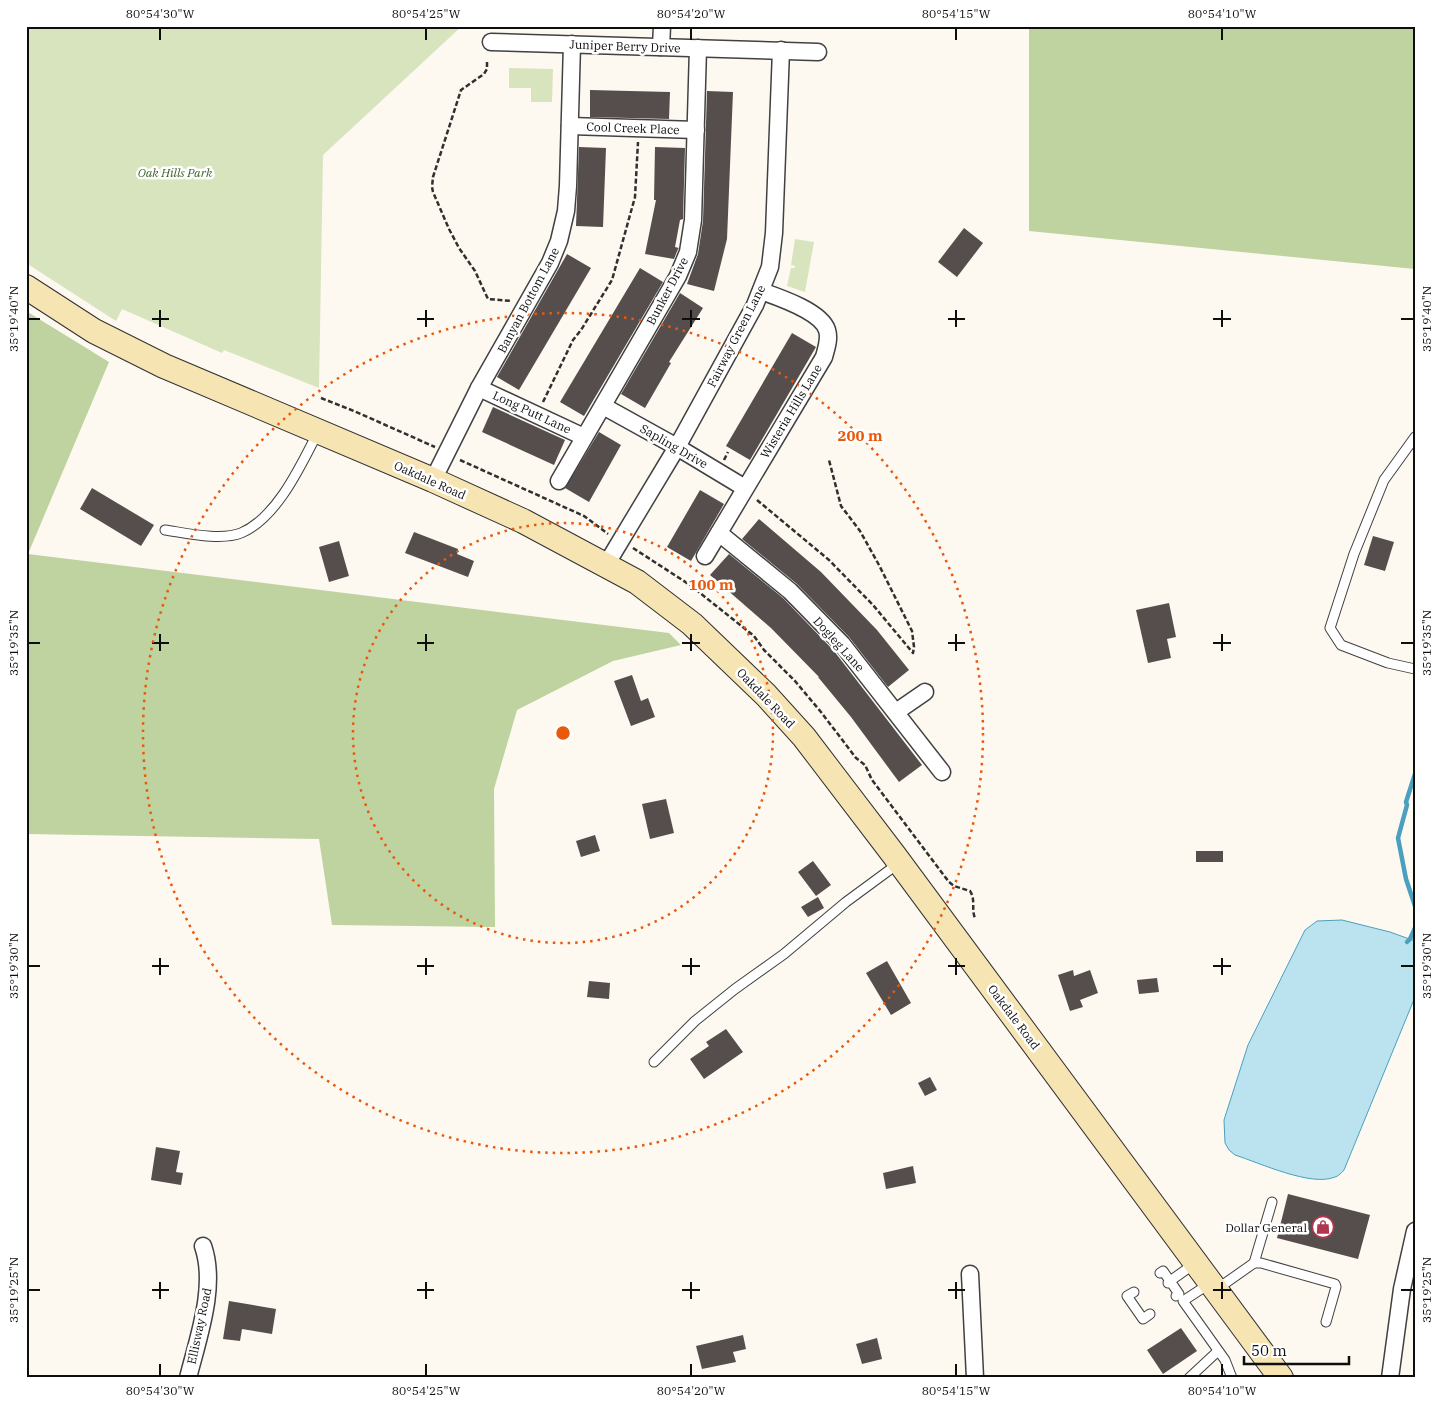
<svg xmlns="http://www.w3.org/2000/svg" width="1441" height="1404" font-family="'IBM Plex Serif',serif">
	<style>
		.green { fill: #d7e4be }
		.forest { fill: #bed39f }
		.water { fill: #bbe3ef; stroke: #4aa0be }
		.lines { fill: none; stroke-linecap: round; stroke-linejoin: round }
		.stream { stroke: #4aa0be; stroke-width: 4.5 }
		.building { fill: #554e4c }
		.lane-casing { stroke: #414141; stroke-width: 11 }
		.street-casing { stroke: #414141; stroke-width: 19 }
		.secondary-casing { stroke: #303030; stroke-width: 26 }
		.path { stroke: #303030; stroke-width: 2.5; stroke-dasharray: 5 2.5; stroke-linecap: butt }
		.lane { stroke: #fff; stroke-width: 9 }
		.street { stroke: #fff; stroke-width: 16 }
		.secondary { stroke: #f6e5b3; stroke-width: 24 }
		.ticks { fill: none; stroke: #0e0e0e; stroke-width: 2 }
		.ring { fill: none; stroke: #e8590c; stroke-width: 2.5; stroke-dasharray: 2.5 5 }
		.labels { text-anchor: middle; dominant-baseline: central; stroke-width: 5; stroke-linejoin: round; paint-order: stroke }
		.street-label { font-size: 12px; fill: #0e0e0e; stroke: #fff }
		.park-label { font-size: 12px; font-style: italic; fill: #395f25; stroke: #fff }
		.poi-label { font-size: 12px; fill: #0e0e0e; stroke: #fff; text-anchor: end }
		.centre { fill: #e8590c; stroke: #fff; stroke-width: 2.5 }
		.ring-label { font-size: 15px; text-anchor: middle; font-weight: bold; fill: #e8590c; stroke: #fff; stroke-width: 5; stroke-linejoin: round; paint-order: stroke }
		.neatline { fill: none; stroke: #0e0e0e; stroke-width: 2 }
		.ticks-label { font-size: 12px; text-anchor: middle; fill: #0e0e0e }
	</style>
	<rect width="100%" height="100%" fill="#fdf9f1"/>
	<g class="green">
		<path d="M26 26H462L323 155 319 388 224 350 222 353 122 309 116 321 26 263Z"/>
		<path d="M509 68 553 69 552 102H531V88H509Z"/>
		<path d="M795 239 814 242 805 292 787 286 791 268H795V266L791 265Z"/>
	</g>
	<g class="forest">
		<path d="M1029 26H1415V269L1029 231Z"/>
		<path d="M26 311 109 362 28 554 669 633 681 645 613 661 517 710 494 789 495 927 332 925 319 839 26 834Z"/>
	</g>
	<path class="water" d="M1342 920 1390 932 1415 941V997L1344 1170C1341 1173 1339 1176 1335 1177 1311 1187 1260 1163 1235 1155L1229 1150 1225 1143 1224 1120 1248 1045 1305 930 1317 921Z"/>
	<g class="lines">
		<g class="stream">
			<path d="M1415 774 1406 802 1407 805 1398 838 1406 879 1415 906"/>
			<path d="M1407 942 1410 939 1415 928"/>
		</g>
	</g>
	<g class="building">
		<path d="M590 90 670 92 669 119 590 117Z"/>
		<path d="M707 91 733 92 727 239 714 291 687 284 698 254 703 221Z"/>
		<path d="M579 147 606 148 603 227 576 226Z"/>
		<path d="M655 147 685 148 683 219 680 220 675 247 679 248 678 249 674 259 645 254 656 200H654Z"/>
		<path d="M964 228 983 243 957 277 938 262Z"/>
		<path d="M567 254 591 268 519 390 497 377Z"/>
		<path d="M640 268 663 282 584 416 560 402Z"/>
		<path d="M680 293 703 308 669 362 671 363 645 408 621 394Z"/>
		<path d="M792 333 816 347 750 460 726 446Z"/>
		<path d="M493 407 565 440 554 465 482 432Z"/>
		<path d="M599 432 621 445 589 502 565 488Z"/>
		<path d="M92 488 154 525 141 546 80 509Z"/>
		<path d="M700 490 724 504 691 561 667 547Z"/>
		<path d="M759 519 821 572 877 630 909 670 888 687 849 637 797 584 742 539Z"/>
		<path d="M414 532 458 549 457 554 474 561 468 577 405 553Z"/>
		<path d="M1373 536 1394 542 1385 571 1364 565Z"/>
		<path d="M339 541 349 576 329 582 319 547Z"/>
		<path d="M729 554 783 598 834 651 922 765 899 782 851 717 818 677H819L771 628 710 575Z"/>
		<path d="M1169 603 1176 637 1167 639 1171 658 1148 663 1136 610Z"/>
		<path d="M632 675 641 701 648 698 655 717 631 726 614 681Z"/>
		<path d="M666 799 674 833 650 839 642 804Z"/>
		<path d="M595 835 600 851 581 857 576 841Z"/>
		<rect x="1196" y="851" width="27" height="11"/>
		<path d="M813 861 831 885 816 896 798 872Z"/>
		<path d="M818 897 824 908 808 917 801 907Z"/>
		<path d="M887 961 911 1003 891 1015 866 973Z"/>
		<path d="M1073 970 1074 976 1090 970 1098 993 1080 1000 1083 1007 1070 1011 1058 975Z"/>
		<path d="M1157 978 1159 992 1139 994 1137 980Z"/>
		<path d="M589 981 610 983 609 999 587 997Z"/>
		<path d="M726 1029 743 1052 704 1079 690 1059 709 1046 706 1042Z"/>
		<path d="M930 1077 937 1090 925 1096 918 1083Z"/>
		<path d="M156 1147 180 1151 176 1172 183 1173 181 1185 151 1180Z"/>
		<path d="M913 1166 916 1183 886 1189 883 1173Z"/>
		<path d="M1288 1194 1370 1215 1358 1259 1277 1238Z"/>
		<path d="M229 1301 276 1309 272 1334 242 1329 240 1341 223 1339Z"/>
		<path d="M1181 1328 1197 1351 1163 1374 1147 1350Z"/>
		<path d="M743 1335 746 1349 733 1352 736 1362 702 1369 696 1346Z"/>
		<path d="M877 1338 882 1359 862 1364 856 1344Z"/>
	</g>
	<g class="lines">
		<g class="lane-casing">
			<g id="lane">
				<path d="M1415 437 1384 480 1354 554 1330 628 1341 645 1388 663 1415 669"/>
				<path d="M165 530C186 533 221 541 241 533 277 518 301 465 318 432"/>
				<path d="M654 1062 695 1021 735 989 784 954 846 902 899 863"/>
				<path d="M1254 1263 1272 1202"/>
				<path d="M1160 1273 1163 1271 1170 1281 1194 1264"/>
				<path d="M1168 1283 1170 1281 1179 1294 1176 1296"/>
				<path d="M1209 1284 1183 1301 1225 1360 1232 1378"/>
				<path d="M1217 1289 1254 1263H1261L1335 1284 1336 1287 1326 1322"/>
				<path d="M1134 1292 1127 1296 1143 1319 1150 1314"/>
				<path d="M1189 1378 1218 1351"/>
			</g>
		</g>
		<g class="street-casing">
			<g id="street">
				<path d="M491 42 818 52"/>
				<path d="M661 47 662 26"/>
				<path d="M570 126 696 130"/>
				<path d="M479 388 584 437"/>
				<path d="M603 406 677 447 745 488"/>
				<path d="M433 480 479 388 550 263 559 241 566 211 568 186 572 44"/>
				<path d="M559 481 678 276 688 252 693 220 698 48"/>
				<path d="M719 533 790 591 842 644 942 772"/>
				<path d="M705 556 824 357C826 349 830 339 827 330 821 311 778 297 761 291"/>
				<path d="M606 565 677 447 755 305 770 267 774 233 781 50"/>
				<path d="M896 712 925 692"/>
				<path d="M970 1274 975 1378"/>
				<path d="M188 1378C198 1338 217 1286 203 1246"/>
				<path d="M1390 1378 1402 1289 1415 1231"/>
			</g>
		</g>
		<g class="secondary-casing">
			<path id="secondary" d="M26 287 94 331 164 366 433 480 523 521 637 582 692 624 766 695 804 737 894 855 1281 1378"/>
		</g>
		<g class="path">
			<path d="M487 62V69L484 74 461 90 433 177 432 187 433 192 449 229 459 248 475 271 488 299 512 301"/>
			<path d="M321 398 354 411 435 447"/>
			<path d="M543 402 573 340 581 330 612 280 635 197 638 142"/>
			<path d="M460 460 584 516 608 534"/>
			<path d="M724 460 728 452"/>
			<path d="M757 500 829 560 873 605 913 653 914 647 912 631 879 565 860 531 841 506 829 460"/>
			<path d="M633 548 690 585 754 636 764 650 795 681 821 712 856 758 865 765 872 780 949 882 954 886 970 891C976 900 971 909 975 918"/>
		</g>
		<use href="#lane" class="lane"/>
		<use href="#street" class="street"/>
		<use href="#secondary" class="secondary"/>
	</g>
	<path class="ticks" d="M160 28V40M426 28V40M691 28V40M956 28V40M1222 28V40M160 310V327M426 310V327M691 310V327M956 310V327M1222 310V327M28 319H40M152 319H169M417 319H434M682 319H700M948 319H965M1213 319H1231M1401 319H1414M160 634V651M426 634V651M691 634V651M956 634V651M1222 634V651M28 643H40M152 643H169M417 643H434M682 643H700M948 643H965M1213 643H1231M1401 643H1414M160 958V975M426 958V975M691 958V975M956 958V975M1222 958V975M28 966H40M152 966H169M417 966H434M682 966H700M948 966H965M1213 966H1231M1401 966H1414M160 1282V1299M426 1282V1299M691 1282V1299M956 1282V1299M1222 1282V1299M28 1290H40M152 1290H169M417 1290H434M682 1290H700M948 1290H965M1213 1290H1231M1401 1290H1414M160 1364V1376M426 1364V1376M691 1364V1376M956 1364V1376M1222 1364V1376"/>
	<g class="ring">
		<circle cx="563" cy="733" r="210"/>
		<circle cx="563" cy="733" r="420"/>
	</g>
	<defs>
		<g id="shop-ring" transform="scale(1.125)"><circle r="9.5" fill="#fff" stroke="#ae364d" stroke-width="1.5"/><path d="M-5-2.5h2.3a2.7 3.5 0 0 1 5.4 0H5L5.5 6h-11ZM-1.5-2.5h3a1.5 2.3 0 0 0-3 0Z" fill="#ae364d"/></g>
	</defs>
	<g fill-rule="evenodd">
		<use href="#shop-ring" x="1323" y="1227"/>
	</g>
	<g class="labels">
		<g class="street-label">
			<text transform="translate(625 46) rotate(2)">Juniper Berry Drive</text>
			<text transform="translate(633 128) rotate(2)">Cool Creek Place</text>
			<text transform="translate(667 291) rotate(-62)">Bunker Drive</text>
			<text transform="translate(528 300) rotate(-62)">Banyan Bottom Lane</text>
			<text transform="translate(736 336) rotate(-63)">Fairway Green Lane</text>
			<text transform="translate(791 411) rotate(-59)">Wisteria Hills Lane</text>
			<text transform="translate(532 412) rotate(25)">Long Putt Lane</text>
			<text transform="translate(674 446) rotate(30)">Sapling Drive</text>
			<text transform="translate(430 480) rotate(24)">Oakdale Road</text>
			<text transform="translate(839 644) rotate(48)">Dogleg Lane</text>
			<text transform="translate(766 698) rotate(46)">Oakdale Road</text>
			<text transform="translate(1014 1017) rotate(53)">Oakdale Road</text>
			<text transform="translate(199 1326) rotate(-78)">Ellisway Road</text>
		</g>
		<g class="park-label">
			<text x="175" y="172">Oak Hills Park</text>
		</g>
		<g class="poi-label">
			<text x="1307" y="1227">Dollar General</text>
		</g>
	</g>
	<circle cx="563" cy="733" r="8" class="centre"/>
	<g class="ring-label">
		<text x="860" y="441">200 m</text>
		<text x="711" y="590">100 m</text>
	</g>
	<rect width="1441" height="1404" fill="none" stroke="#ffffff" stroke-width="55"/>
	<path d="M1244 1356v8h105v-8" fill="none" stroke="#0e0e0e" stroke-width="2.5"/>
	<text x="1251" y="1356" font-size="15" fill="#0e0e0e" stroke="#ffffff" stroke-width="4" paint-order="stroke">50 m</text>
	<rect x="28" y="28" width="1386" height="1348" class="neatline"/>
	<g class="ticks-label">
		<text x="160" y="18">80°54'30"W</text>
		<text x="426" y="18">80°54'25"W</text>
		<text x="691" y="18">80°54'20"W</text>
		<text x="956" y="18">80°54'15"W</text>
		<text x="1222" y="18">80°54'10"W</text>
		<text transform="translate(14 319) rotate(-90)" y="4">35°19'40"N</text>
		<text transform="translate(1427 319) rotate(-90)" y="4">35°19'40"N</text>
		<text transform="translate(14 643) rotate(-90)" y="4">35°19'35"N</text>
		<text transform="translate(1427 643) rotate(-90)" y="4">35°19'35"N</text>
		<text transform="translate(14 966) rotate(-90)" y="4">35°19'30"N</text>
		<text transform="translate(1427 966) rotate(-90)" y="4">35°19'30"N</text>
		<text transform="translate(14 1290) rotate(-90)" y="4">35°19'25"N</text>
		<text transform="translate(1427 1290) rotate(-90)" y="4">35°19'25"N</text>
		<text x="160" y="1395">80°54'30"W</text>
		<text x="426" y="1395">80°54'25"W</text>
		<text x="691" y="1395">80°54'20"W</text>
		<text x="956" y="1395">80°54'15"W</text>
		<text x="1222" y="1395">80°54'10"W</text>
	</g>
</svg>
